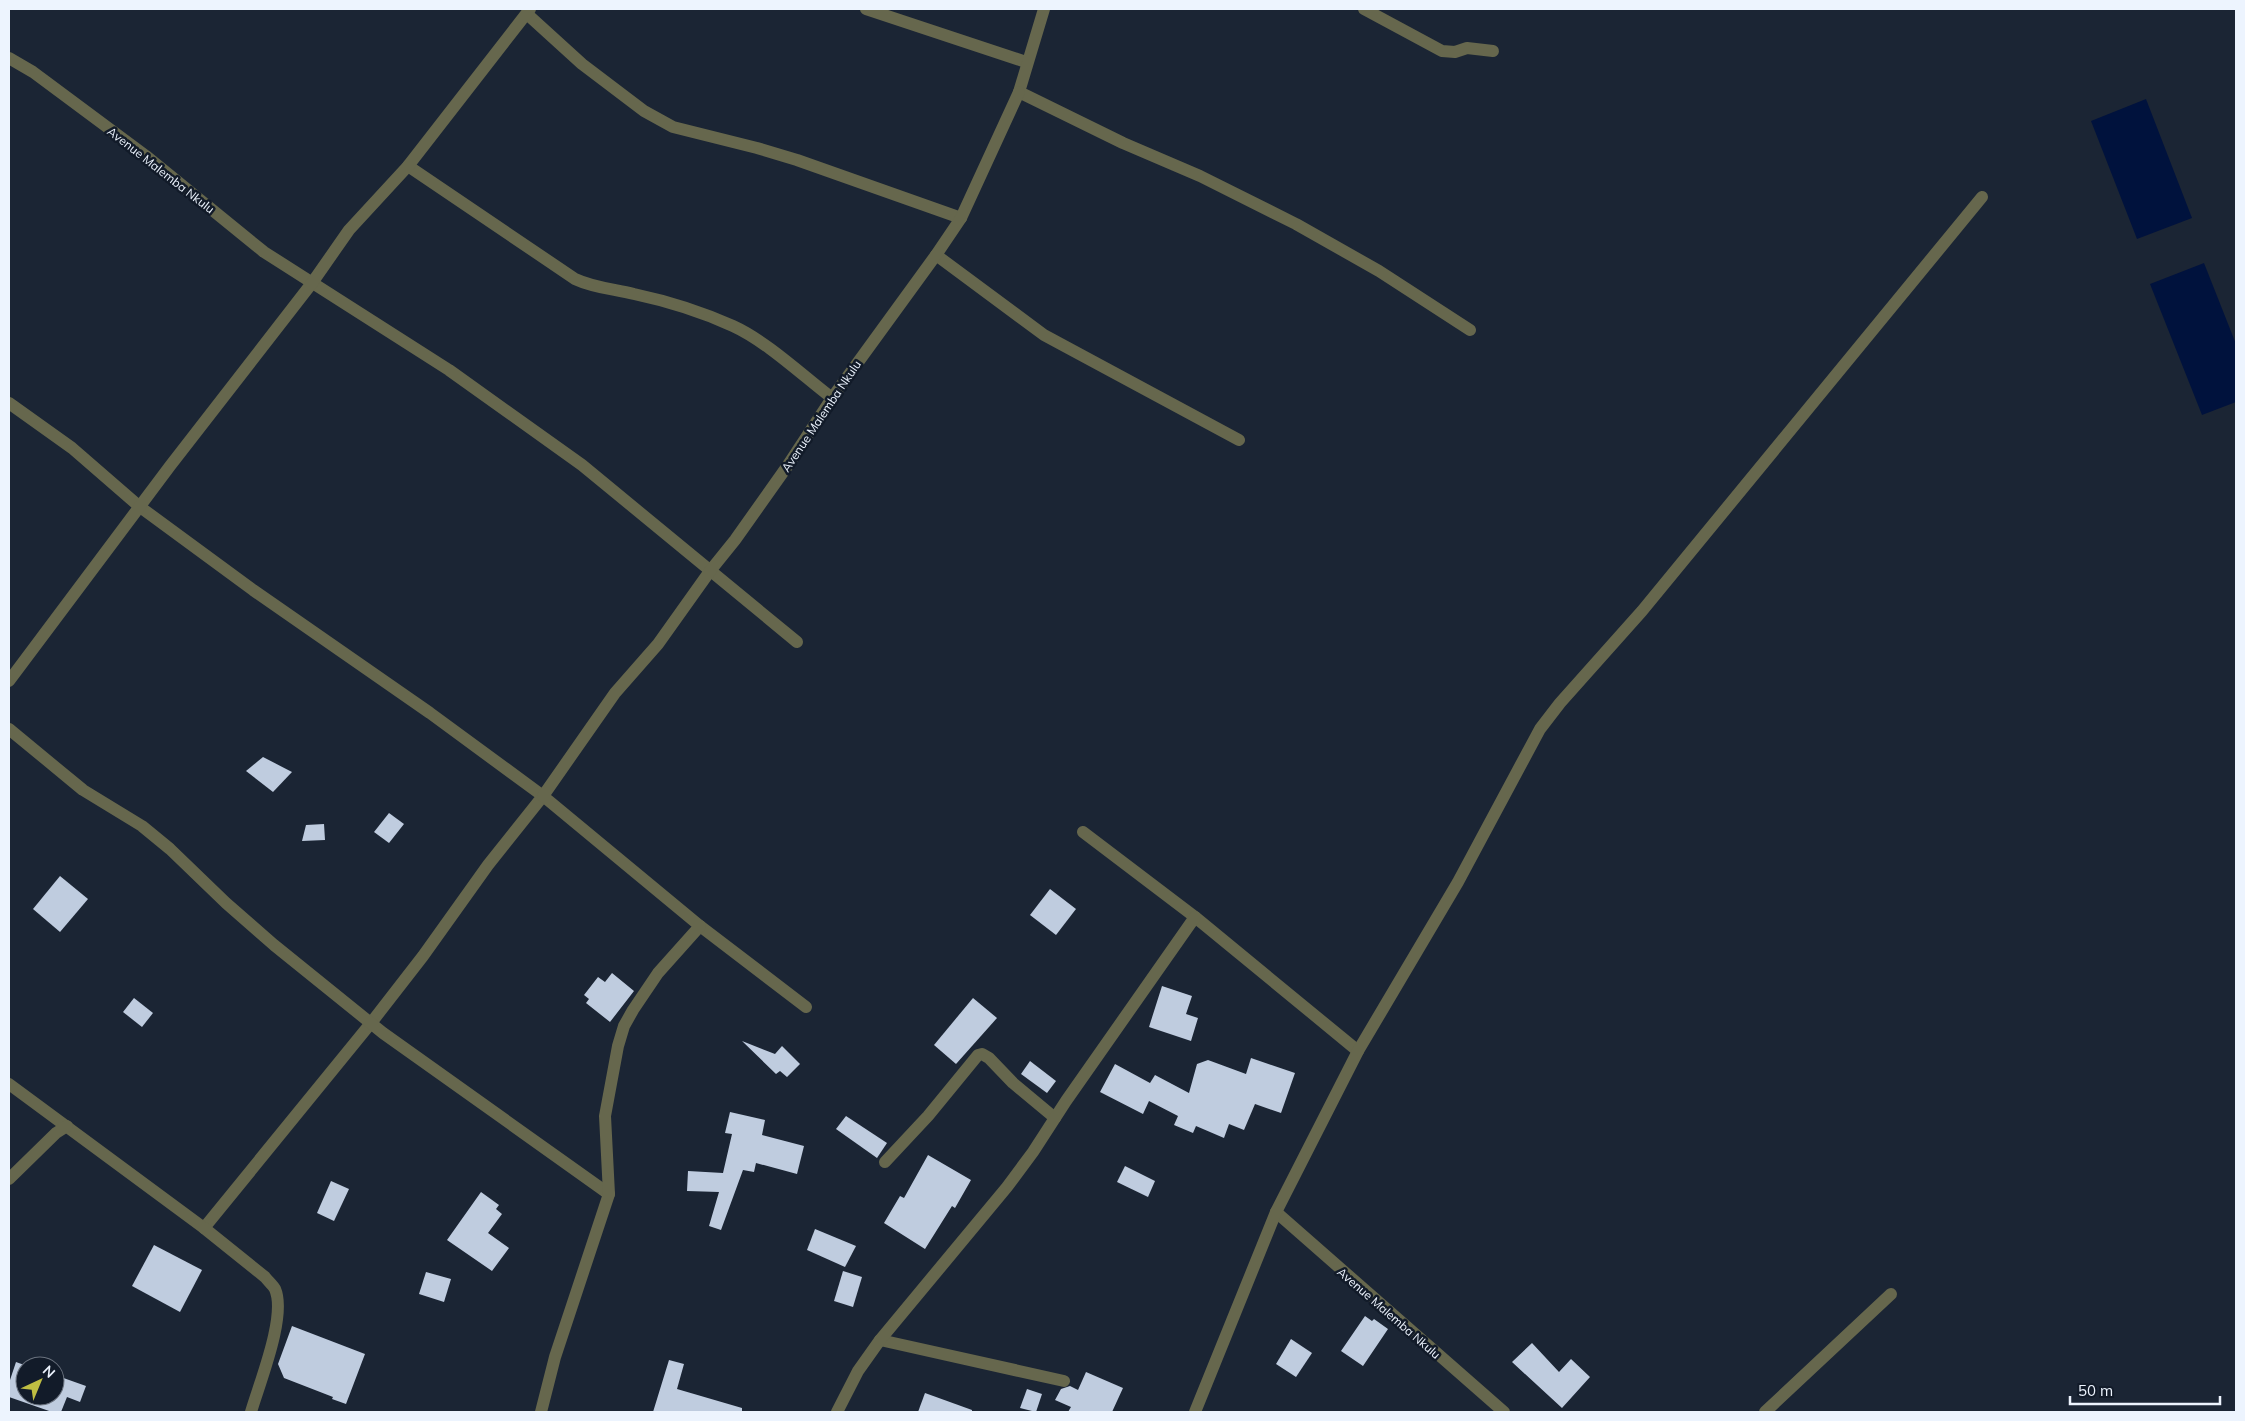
<svg xmlns="http://www.w3.org/2000/svg" width="2245" height="1421" font-family="Mulish,sans-serif">
	<style>
		.water { fill: #00123d }
		.building { fill: #bfccdf }
		.lines { fill: none; stroke-linecap: round; stroke-linejoin: round }
		.minor { stroke: #66674d; stroke-width: 12 }
		.labels { text-anchor: middle; dominant-baseline: central; stroke-width: 5; stroke-linejoin: round; paint-order: stroke }
		.street-label { font-size: 12px; fill: #edf4fe; stroke: #121b29 }
	</style>
	<rect width="100%" height="100%" fill="#1b2534"/>
	<g class="water">
		<path d="M2146 99 2192 218 2137 239 2091 121Z"/>
		<path d="M2204 263 2236 344V402L2202 415 2150 284Z"/>
	</g>
	<g class="building">
		<path d="M263 757 292 772 273 792 246 771Z"/>
		<path d="M389 813 404 824 389 843 374 832Z"/>
		<path d="M324 824 325 840 302 841 306 825Z"/>
		<path d="M60 876 88 899 60 932 33 909Z"/>
		<path d="M1050 889 1076 909 1056 935 1030 915Z"/>
		<path d="M612 973 634 991 610 1022 586 1003 589 999 584 995 598 977 605 982Z"/>
		<path d="M1162 986 1192 996 1186 1014 1198 1018 1191 1041 1149 1027Z"/>
		<path d="M134 998 153 1013 142 1027 123 1012Z"/>
		<path d="M973 998 997 1018 956 1064 934 1045Z"/>
		<path d="M742 1041 775 1054 782 1046 800 1064 787 1077 780 1071 776 1074Z"/>
		<path d="M1251 1058 1295 1073 1281 1113 1255 1104 1244 1130 1229 1124 1224 1138 1196 1126 1193 1133 1174 1125 1178 1116 1149 1101 1143 1114 1100 1092 1115 1064 1150 1083 1155 1075 1189 1093 1197 1064 1208 1060 1246 1074Z"/>
		<path d="M1030 1061 1056 1081 1047 1093 1021 1074Z"/>
		<path d="M730 1112 765 1120 762 1135 804 1146 797 1174 756 1163 754 1172 743 1170 721 1230 709 1226 719 1192 687 1191 688 1171 723 1173 732 1134 725 1133Z"/>
		<path d="M846 1116 887 1143 877 1158 836 1129Z"/>
		<path d="M928 1155 971 1180 955 1208 952 1206 925 1249 884 1223 900 1196 904 1198Z"/>
		<path d="M1125 1166 1155 1181 1148 1197 1117 1182Z"/>
		<path d="M331 1181 349 1189 334 1221 317 1213Z"/>
		<path d="M481 1192 499 1205 496 1209 502 1214 488 1233 509 1248 492 1271 447 1240Z"/>
		<path d="M815 1229 856 1246 845 1267 807 1250Z"/>
		<path d="M154 1245 202 1270 180 1312 132 1286Z"/>
		<path d="M843 1271 862 1277 853 1307 834 1301Z"/>
		<path d="M426 1272 451 1279 444 1302 419 1294Z"/>
		<path d="M1365 1316 1372 1321 1374 1319 1388 1329 1363 1366 1341 1351Z"/>
		<path d="M292 1326 365 1354 346 1404 332 1399 333 1397 284 1378 278 1364Z"/>
		<path d="M1291 1339 1312 1353 1296 1377 1276 1364Z"/>
		<path d="M1532 1343 1559 1372 1571 1359 1590 1377 1562 1408 1512 1362Z"/>
		<path d="M669 1360 684 1364 677 1389 742 1408V1412H653Z"/>
		<path d="M16 1362 27 1366H25V1396H55V1375L86 1386 80 1402 67 1397 61 1412H52L9 1397V1383Z"/>
		<path d="M1086 1372 1123 1388 1112 1412H1068L1071 1407 1055 1400 1061 1389 1070 1386 1078 1390Z"/>
		<path d="M1027 1389 1042 1394 1036 1412 1020 1408Z"/>
		<path d="M925 1393 972 1410V1412H918Z"/>
	</g>
	<g class="lines">
		<g class="minor">
			<path d="M866 9 1026 62"/>
			<path d="M1044 9 1019 92 1123 143 1200 176 1296 224 1379 271 1470 330"/>
			<path d="M1364 9 1442 51 1455 52 1467 48 1493 51"/>
			<path d="M527 14 582 64 644 111 673 127 757 148 797 160 961 218"/>
			<path d="M9 58 33 72 146 156 264 252 449 370 582 465 797 642"/>
			<path d="M408 166 575 279C594 288 614 289 634 294 667 301 702 312 733 326 766 341 802 375 832 398"/>
			<path d="M936 255 1044 335 1239 440"/>
			<path d="M9 403 72 448 140 507 253 590 430 713 543 796 488 865 423 956 371 1023 204 1228"/>
			<path d="M9 681 170 466 312 283 349 230 408 166 530 9"/>
			<path d="M9 729 83 790 142 826 170 849 226 903 274 945 383 1033 609 1194"/>
			<path d="M1083 832 1195 917 1358 1051"/>
			<path d="M700 926 806 1007"/>
			<path d="M9 1084 204 1228 265 1277C268 1281 273 1285 275 1289 287 1316 259 1384 251 1412"/>
			<path d="M885 1162 928 1116 978 1055 982 1054 989 1058 1013 1083 1055 1118"/>
			<path d="M9 1179 56 1133 67 1126"/>
			<path d="M1276 1212 1504 1412"/>
			<path d="M880 1340 1064 1381"/>
			<path d="M541 1412 555 1357 609 1194 605 1116 618 1046 624 1026 633 1010 658 973 700 926 543 796 615 693 658 644 710 571 735 540 786 468 832 398 936 255 961 218 1019 92"/>
			<path d="M837 1412 858 1371 880 1340 1007 1187 1033 1152 1066 1101 1195 917"/>
			<path d="M1195 1412 1276 1212 1358 1051 1458 882 1540 729 1560 703 1642 611 1982 197"/>
			<path d="M1765 1412 1891 1294"/>
		</g>
	</g>
	<g class="labels">
		<g class="street-label">
			<text transform="translate(161 170) rotate(38)">Avenue Malemba Nkulu</text>
			<text transform="translate(821 416) rotate(-56)">Avenue Malemba Nkulu</text>
			<text transform="translate(1389 1313) rotate(41)">Avenue Malemba Nkulu</text>
		</g>
	</g>
	<rect width="2245" height="1421" fill="none" stroke="#edf4fe" stroke-width="20"/>
	<g transform="translate(40 1381) rotate(44)"><circle r="24" fill="#121b29" stroke="#6a727e"/>
	<path d="M0-4L9 19L0 12L-9 19Z" fill="#bfbe42"/>
	<text y="-8" font-size="14" font-weight="bold" text-anchor="middle" fill="#edf4fe">N</text>
	</g>
	<path d="M2070 1396v8h150v-8" fill="none" stroke="#edf4fe" stroke-width="2.5"/>
	<text x="2078" y="1396" font-size="15" fill="#edf4fe" stroke="#121b29" stroke-width="4" paint-order="stroke">50 m</text>
</svg>
